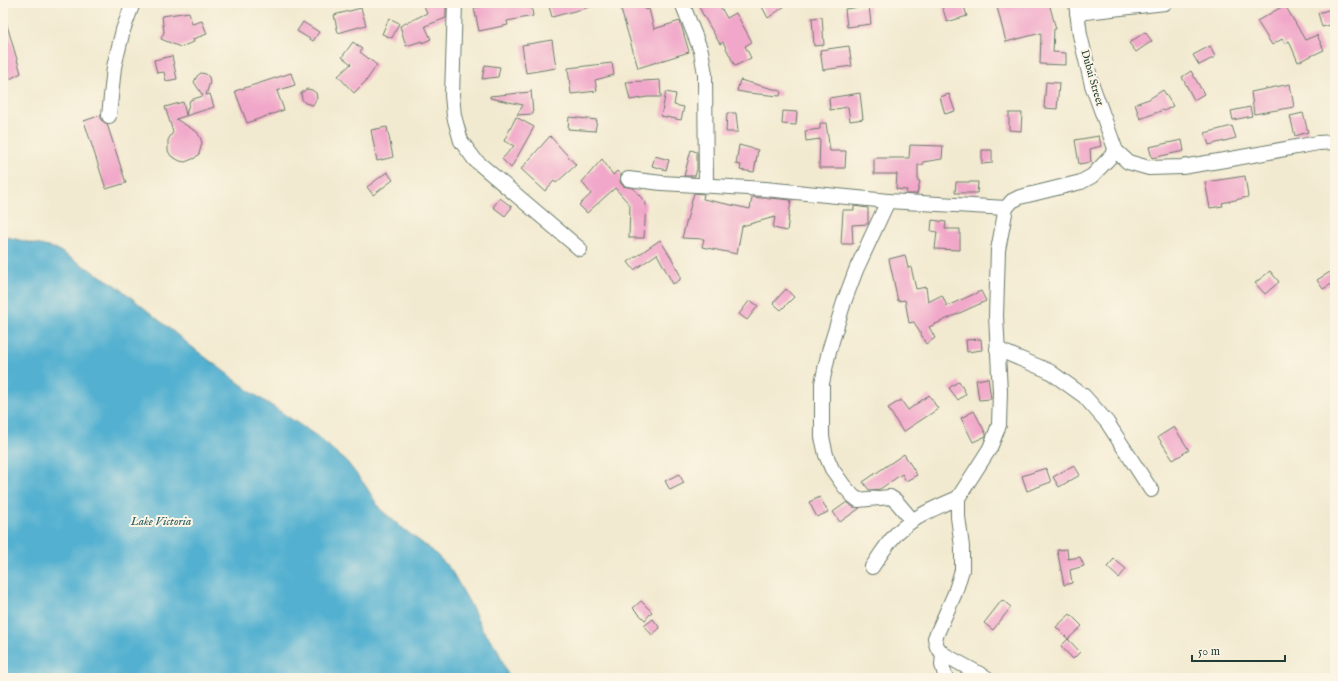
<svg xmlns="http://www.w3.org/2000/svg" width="1338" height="681" font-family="'IM FELL English',serif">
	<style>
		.water { fill: #52b0d0; stroke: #387682 }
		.building { fill: #f1a7c9 }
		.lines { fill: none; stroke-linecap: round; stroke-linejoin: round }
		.minor-casing { stroke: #697a6b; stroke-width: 16 }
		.minor { stroke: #fff; stroke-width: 14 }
		.labels { text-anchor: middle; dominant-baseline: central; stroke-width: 4; stroke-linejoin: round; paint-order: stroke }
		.street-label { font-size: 11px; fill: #1f3d34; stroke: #fcf5e5 }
		.water-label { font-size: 12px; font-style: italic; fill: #2e6063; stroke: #fcf5e5 }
	</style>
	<rect width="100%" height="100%" fill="#fcf5e5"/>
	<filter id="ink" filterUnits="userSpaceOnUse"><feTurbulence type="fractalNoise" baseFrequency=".025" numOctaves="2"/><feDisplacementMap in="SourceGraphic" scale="8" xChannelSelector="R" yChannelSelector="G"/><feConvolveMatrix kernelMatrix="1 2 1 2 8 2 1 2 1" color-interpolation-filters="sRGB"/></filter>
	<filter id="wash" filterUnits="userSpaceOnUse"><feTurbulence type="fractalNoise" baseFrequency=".012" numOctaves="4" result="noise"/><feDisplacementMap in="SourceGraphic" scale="16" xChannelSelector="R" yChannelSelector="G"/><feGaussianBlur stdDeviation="0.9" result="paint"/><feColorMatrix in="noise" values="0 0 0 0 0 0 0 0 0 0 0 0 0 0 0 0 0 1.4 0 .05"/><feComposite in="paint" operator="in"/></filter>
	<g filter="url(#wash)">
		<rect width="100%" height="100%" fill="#f2ead0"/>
		<path class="water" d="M3 236 56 249 117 286 197 351 254 394 318 437 347 462 365 485 380 509 401 527 434 552 451 570 473 609 482 629 497 648 509 678H3Z"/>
		<g id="blocks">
			<g class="building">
				<path d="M423 3H446V18L425 26 431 39 422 43V41L406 46 400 26 427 13Z"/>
				<path d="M501 3H531L533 16 507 21 508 25 479 31 474 8Z"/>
				<path d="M548 3H593V6L552 17Z"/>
				<path d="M619 3H643L645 10 649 9 654 29 680 21 689 52 638 68Z"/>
				<path d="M698 3H718L727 18 736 13 752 42 745 46 751 58 735 66 723 42 720 44 702 13Z"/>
				<path d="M760 3H789L768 18Z"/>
				<path d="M941 3H963L967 16 947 22Z"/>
				<path d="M996 3H1049L1056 29H1054L1053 52 1066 53V65L1040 64 1041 33 1006 42Z"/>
				<path d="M1285 5 1305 40 1317 35 1324 50 1298 62 1289 41 1285 44 1282 39 1272 45 1257 21Z"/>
				<path d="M869 6 871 24 847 27 845 9Z"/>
				<path d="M361 8 366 25 338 33 334 15Z"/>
				<path d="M1335 8V24L1322 27 1318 13Z"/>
				<path d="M189 12 192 24 202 21 207 34 193 39 194 42 180 47 161 39 164 32 162 16Z"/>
				<path d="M822 17 824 45 814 46 812 18Z"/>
				<path d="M389 18 399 23 392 38 382 34Z"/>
				<path d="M3 22H6L21 73 10 79 3 56Z"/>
				<path d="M303 22 319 32 313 41 297 31Z"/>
				<path d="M1145 32 1152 41 1136 52 1129 43Z"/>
				<path d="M552 40 556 68 526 73 522 45Z"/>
				<path d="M353 42 362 49 360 52 377 65 366 81 354 93 338 76 351 64 342 57Z"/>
				<path d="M849 46 852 66 823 70 820 50Z"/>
				<path d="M1210 46 1215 57 1199 65 1193 55Z"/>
				<path d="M172 56 177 79 166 81 164 72 157 73 154 60Z"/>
				<path d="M612 63 614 75 595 80 597 91 571 94 568 68Z"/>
				<path d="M485 65 500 67 498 77 482 79Z"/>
				<path d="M1191 71 1204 94 1194 100 1182 77Z"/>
				<path d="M201 73 206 74 209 77 210 82 206 95 210 94 214 107 176 119 197 132 200 137 202 143 199 154 195 158 185 162 180 161 171 156 168 151V140L173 132 165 107 183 102 186 115 190 100 203 96 194 82 197 76Z"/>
				<path d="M291 73 295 85 277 91 284 110 247 123 235 91Z"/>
				<path d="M660 80 661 97H647L630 100 626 82Z"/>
				<path d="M740 80 781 91 780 96 748 93 737 91Z"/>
				<path d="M1046 82 1059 83 1057 109 1044 108Z"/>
				<path d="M1290 84 1294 107 1254 114 1251 92Z"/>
				<path d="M307 89 312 90 316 93 317 98 313 105 305 103 302 99 301 93Z"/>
				<path d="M531 90 533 114 517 115 523 105 490 98V96L530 92Z"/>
				<path d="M1163 90 1173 106 1164 111 1163 110 1140 119 1135 104 1149 99Z"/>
				<path d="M666 92 676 94 674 105 684 107 681 120 661 116Z"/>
				<path d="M860 93 863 119 850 121 848 107 830 110 829 98Z"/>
				<path d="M949 94 955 111 945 114 940 97Z"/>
				<path d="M1250 107 1252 116 1233 120 1231 111Z"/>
				<path d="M783 111 797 112 796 125 782 124Z"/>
				<path d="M727 113H736L738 132H726Z"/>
				<path d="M1009 113H1022L1021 131 1009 130Z"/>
				<path d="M1303 113 1308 132 1295 136 1290 116Z"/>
				<path d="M101 115V120L107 124 126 183 106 189 84 121Z"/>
				<path d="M516 117 534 127 511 168 502 159 514 146 504 141Z"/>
				<path d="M569 117 597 120 595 131 568 129Z"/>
				<path d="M820 123H826L830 151H846L845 168H819L820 139 806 141 805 131 820 129Z"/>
				<path d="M1232 126 1236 138 1209 145 1205 133Z"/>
				<path d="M387 127 393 157 377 161 371 130Z"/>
				<path d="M550 136 576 165 556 183 554 181 545 191 521 169Z"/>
				<path d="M1099 136 1101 146 1090 149 1091 162 1079 164 1075 140Z"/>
				<path d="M1182 140 1184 151 1152 158 1149 147Z"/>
				<path d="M739 145 758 150 754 172 740 170 741 165 736 164Z"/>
				<path d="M910 145 943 146 942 159 923 162V165H918V181H920L917 194H906L907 190 896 189 897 174H874V158H909Z"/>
				<path d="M691 150 697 152V169L695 176H684Z"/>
				<path d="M982 150H992V163L982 164Z"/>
				<path d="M655 156 669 160 666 170 652 166Z"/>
				<path d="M602 159 613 175 617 171 621 175 620 182 623 186 633 188 646 203 644 238H629L630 205 615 188 587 213 579 205 591 194 582 182Z"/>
				<path d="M387 172 393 180 373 195 367 187Z"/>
				<path d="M1245 176 1248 197 1222 203 1223 206 1210 208 1205 182Z"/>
				<path d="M956 182H978L977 193H955Z"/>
				<path d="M694 193 704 194 703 199 750 209 752 197 771 199V198L791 200 787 231 773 228 775 217 742 226 737 254 702 247 704 239 682 238Z"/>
				<path d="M500 198 512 207 505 216 493 207Z"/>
				<path d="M854 206 868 208V224L852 225 853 244H841L843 210H854Z"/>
				<path d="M932 220 946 222 945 229H960V250L935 249 937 232 931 231Z"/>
				<path d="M660 240 672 259 680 275V280L673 284 657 254 634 270 628 262Z"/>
				<path d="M905 255 908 268 911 267 916 289 926 287 928 302 942 295 947 306 981 291 986 301 929 327 935 338 926 344 914 322 909 323 905 300 898 301 889 259Z"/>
				<path d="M1335 269V282L1323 289 1317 280Z"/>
				<path d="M1270 271 1279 282 1265 294 1255 283Z"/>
				<path d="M786 289 794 297 781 310 773 303Z"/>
				<path d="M750 300 758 306 747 320 739 314Z"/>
				<path d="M981 339 982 350 967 352 966 340Z"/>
				<path d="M988 378 991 399 979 400 976 380Z"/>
				<path d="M959 381 966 394 958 400 949 388Z"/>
				<path d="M929 395 938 409 903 432 888 408 901 400 908 410Z"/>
				<path d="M974 411 986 434V436L973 442 961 418Z"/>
				<path d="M1174 427 1189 450 1173 460 1158 437Z"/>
				<path d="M904 454 917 475 906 481 902 474 880 489 869 490 863 482Z"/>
				<path d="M1074 465 1080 475 1059 487 1053 477Z"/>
				<path d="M1046 468 1051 482 1027 491 1022 476Z"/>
				<path d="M679 474 684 483 670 490 665 481Z"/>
				<path d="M820 497 828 512 817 517 809 502Z"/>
				<path d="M847 502 853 507 860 508 840 522 833 512Z"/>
				<path d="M1067 549 1068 559 1080 557 1084 566 1070 570 1072 583 1064 585 1057 550Z"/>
				<path d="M1114 559 1126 569 1119 578 1107 567Z"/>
				<path d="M1002 600 1011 607 993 630 984 623Z"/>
				<path d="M641 601 652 612 645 620 633 608Z"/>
				<path d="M1070 614 1082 626 1068 639 1056 627Z"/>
				<path d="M653 619 660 628 652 635 644 626Z"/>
				<path d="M1068 639 1080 652 1073 659 1061 646Z"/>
			</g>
		</g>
	</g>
	<g filter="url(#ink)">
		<use href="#blocks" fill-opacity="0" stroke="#697a6b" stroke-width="1"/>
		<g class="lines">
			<g class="minor-casing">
				<g id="minor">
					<path d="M455 3 452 95 454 116 461 141 475 160 580 249"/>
					<path d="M682 3 701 51 705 74 706 185"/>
					<path d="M1076 3 1080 35 1092 85 1116 151 1128 162 1149 168 1182 167 1231 159 1318 143 1335 142"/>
					<path d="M1077 13 1165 3"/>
					<path d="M109 116 114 67 123 30 133 3"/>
					<path d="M628 179 662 183 765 189 888 201 1006 208"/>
					<path d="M888 201 856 270 844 302 829 351 822 383V437L826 455 832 469 844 486 853 496 858 500 890 497 896 501 912 520"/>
					<path d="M997 349 1049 371 1084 396 1107 422 1151 490"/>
					<path d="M872 567C880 555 888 542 898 532 915 516 937 507 958 498"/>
					<path d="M943 654 942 665 946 678"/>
					<path d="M987 678 943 654 937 647 935 638 955 593 962 570V547L958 517V498L990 448 999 425 1000 392 996 316 998 250 1006 208 1012 201 1020 197 1081 182 1092 176 1116 151"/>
				</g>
			</g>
			<use href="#minor" class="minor"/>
		</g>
	</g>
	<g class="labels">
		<g class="street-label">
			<text transform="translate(1092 78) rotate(74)">Dubai Street</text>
		</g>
		<g class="water-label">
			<text x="161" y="521">Lake Victoria</text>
		</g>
	</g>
	<rect width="1338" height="681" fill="none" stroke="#fcf5e5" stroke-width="16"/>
	<path d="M1192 655v6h93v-6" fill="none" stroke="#1f3d34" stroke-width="2"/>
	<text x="1198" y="655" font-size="12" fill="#1f3d34" stroke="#fcf5e5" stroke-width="3" paint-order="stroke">50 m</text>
</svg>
